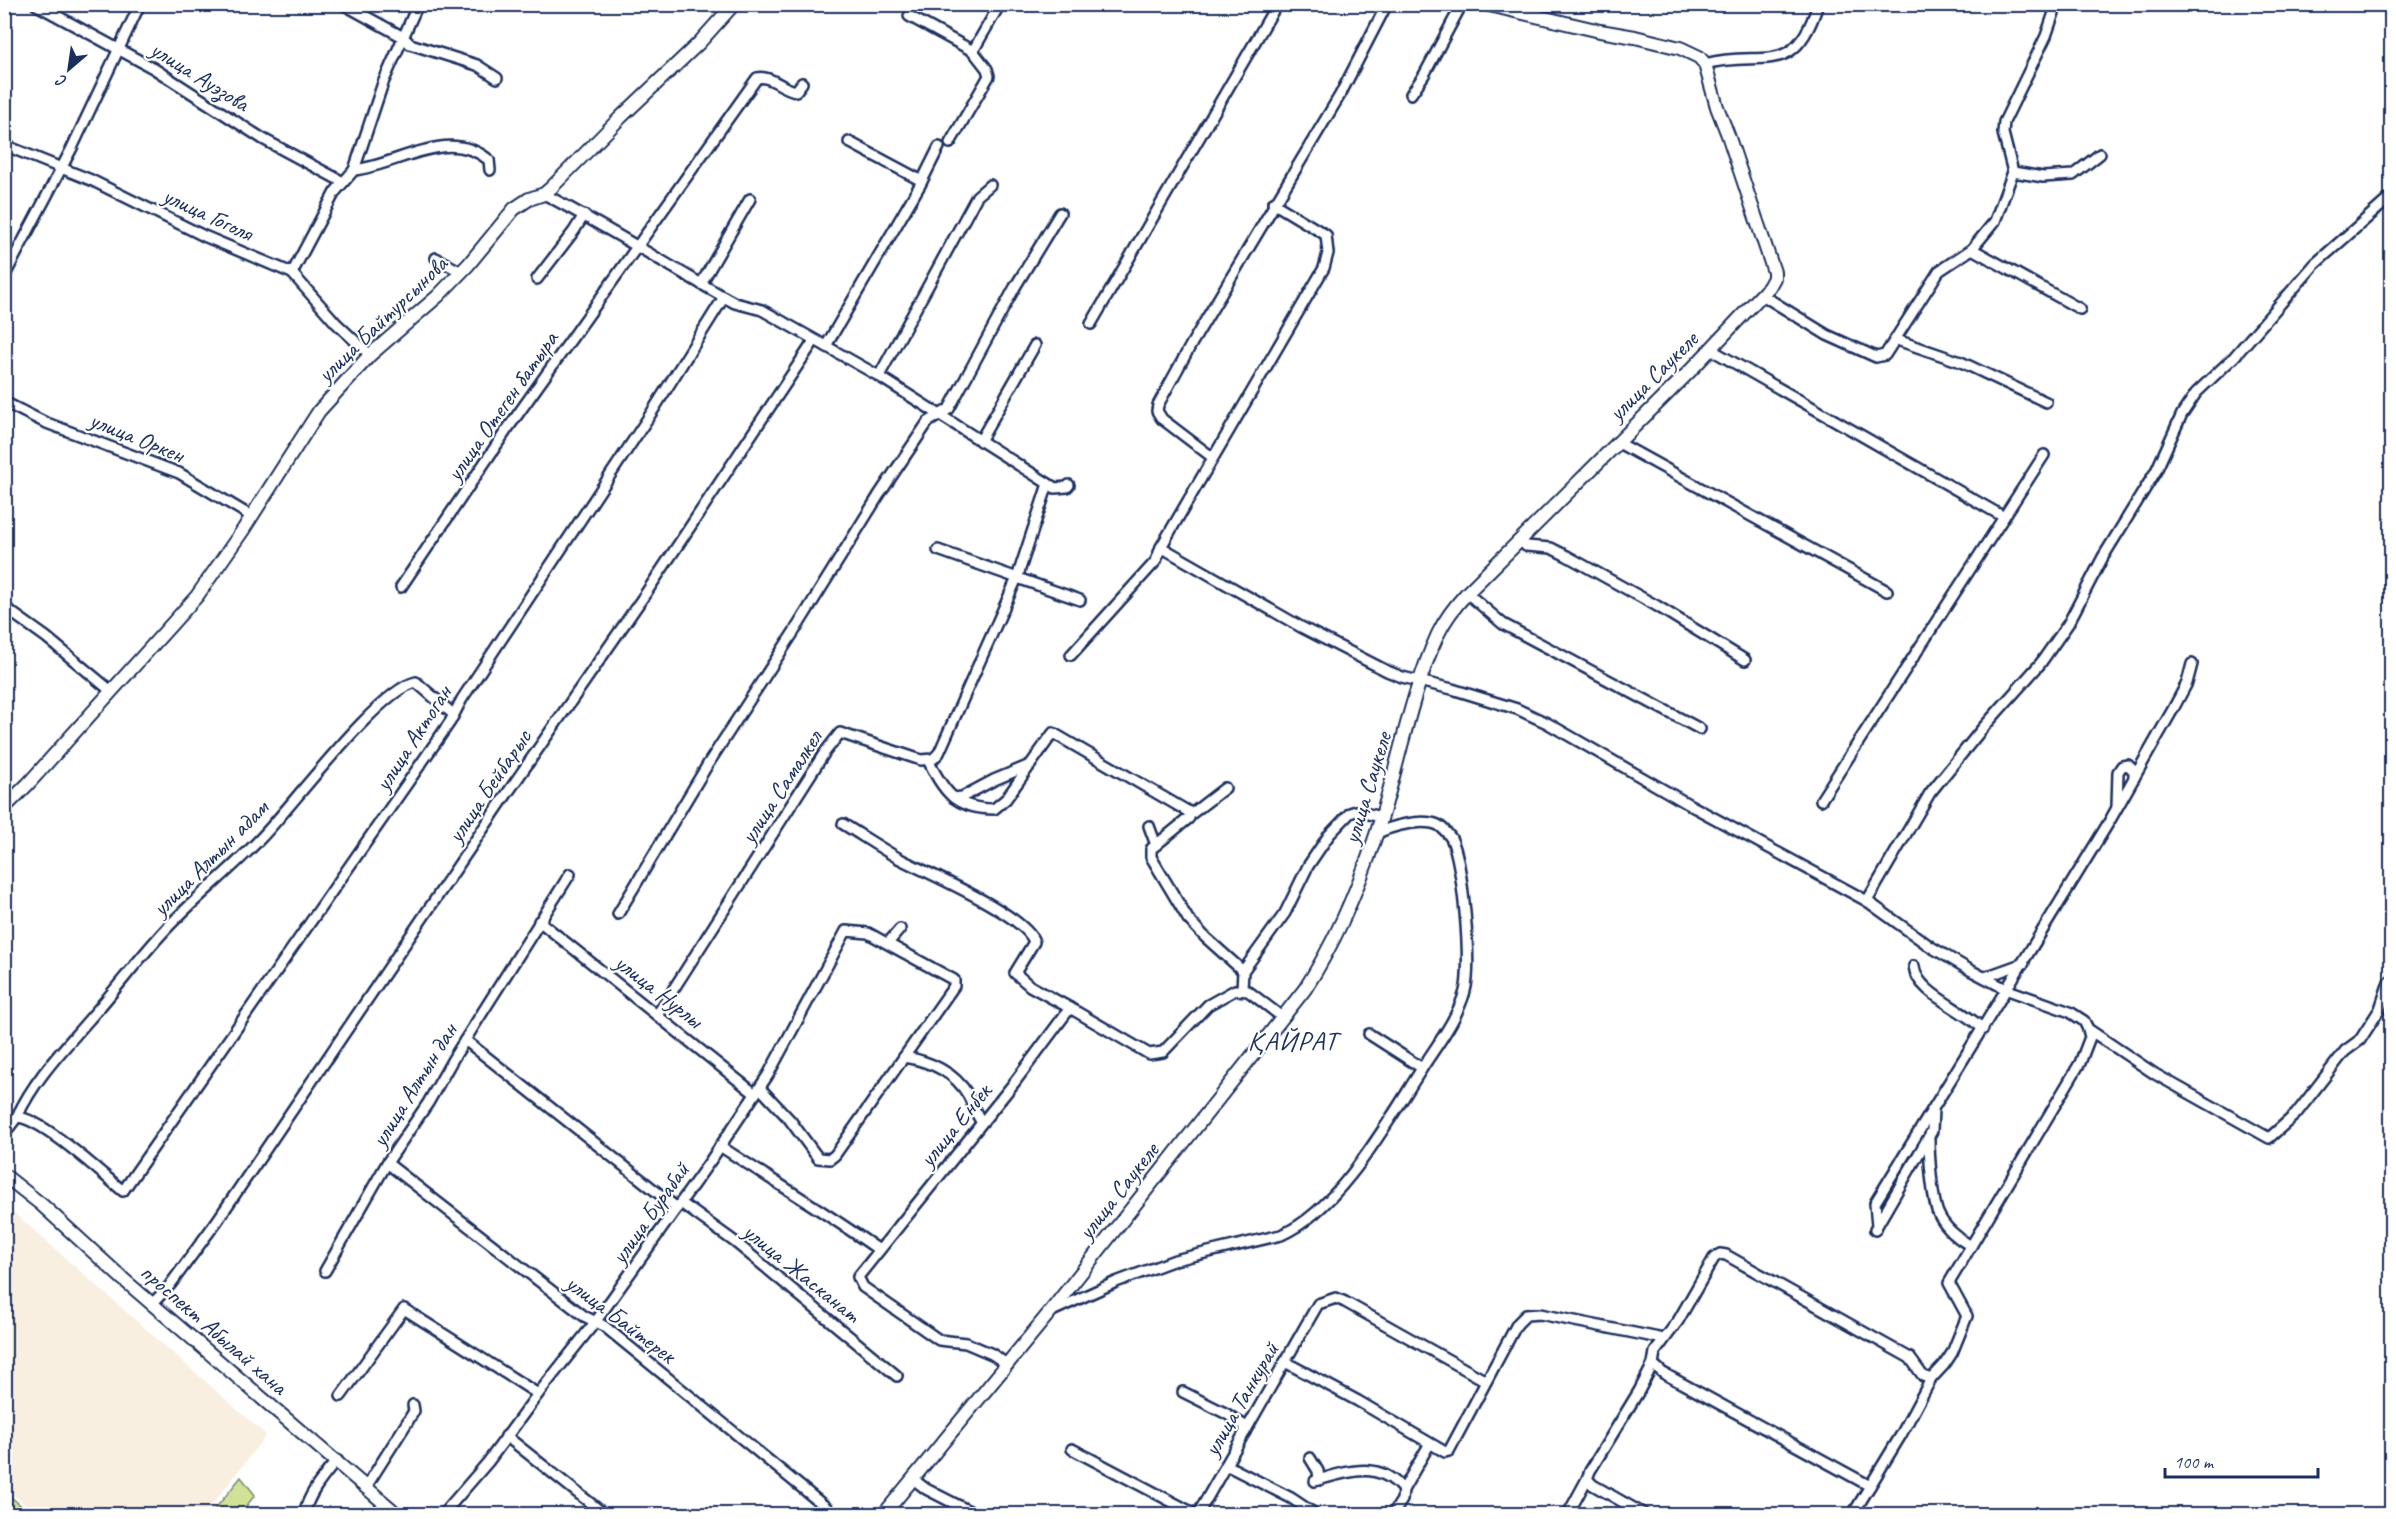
<svg xmlns="http://www.w3.org/2000/svg" width="2396" height="1519" font-family="Caveat,sans-serif">
	<style>
		.built { fill: #f8efe1 }
		.green { fill: #d1e296; stroke: #76887a; stroke-width: 1.5 }
		.lines { fill: none; stroke-linecap: round; stroke-linejoin: round }
		.street-casing { stroke: #1b2f5e; stroke-width: 14 }
		.secondary-casing { stroke: #1b2f5e; stroke-width: 16 }
		.street { stroke: #fff; stroke-width: 9 }
		.secondary { stroke: #fff; stroke-width: 12 }
		.labels { text-anchor: middle; dominant-baseline: central; stroke-width: 4.5; stroke-linejoin: round; paint-order: stroke }
		.street-label { font-size: 24px; fill: #1b2f5e; stroke: #fff }
		.quarter-label { font-size: 27px; letter-spacing: 1.5px; fill: #1b2f5e; stroke: #fff }
	</style>
	<rect width="100%" height="100%" fill="#fff"/>
	<filter id="ink" filterUnits="userSpaceOnUse"><feTurbulence type="fractalNoise" baseFrequency=".0167" numOctaves="2"/><feDisplacementMap in="SourceGraphic" scale="12" xChannelSelector="R" yChannelSelector="G"/><feConvolveMatrix kernelMatrix="1 2 1 2 8 2 1 2 1" color-interpolation-filters="sRGB"/></filter>
	<g filter="url(#ink)">
		<path class="built" d="M4 1204 266 1435 205 1514H37L5 1488Z"/>
		<g class="green">
			<path d="M241 1477 255 1495 240 1514H211Z"/>
			<path d="M5 1492 31 1514H14L5 1506Z"/>
		</g>
		<g class="lines">
			<g class="street-casing">
				<g id="street">
					<path d="M35 4 153 68 263 139 343 182"/>
					<path d="M343 4 403 37 410 44 477 65 497 78"/>
					<path d="M909 16 973 51"/>
					<path d="M1705 64C1761 48 1794 82 1818 4"/>
					<path d="M1411 94 1424 75 1462 4"/>
					<path d="M849 142 922 181"/>
					<path d="M950 143 989 76 987 69 973 51 1000 4"/>
					<path d="M4 145 91 180 204 236 292 273 336 323 370 355"/>
					<path d="M354 170C399 165 448 126 489 160L490 170"/>
					<path d="M2013 172 2043 177 2073 175 2100 154"/>
					<path d="M544 194C605 226 664 263 724 297L735 303 762 310 877 375 1055 488 1067 487 1069 485"/>
					<path d="M1972 249 2080 309"/>
					<path d="M436 258 461 272"/>
					<path d="M292 273 335 192 354 170 383 83 418 4"/>
					<path d="M4 277 72 148 140 4"/>
					<path d="M537 279 574 231 584 215"/>
					<path d="M701 284 750 199"/>
					<path d="M1762 295 1827 335 1876 357 1885 355 1939 271 1972 249 1995 221 2013 172 2003 133 2004 122 2046 36 2057 4"/>
					<path d="M1091 324 1277 4"/>
					<path d="M1897 340 1961 362 2046 402"/>
					<path d="M826 346 920 185 939 147"/>
					<path d="M1710 349 2004 517"/>
					<path d="M879 376 977 196 990 185"/>
					<path d="M4 402 44 422 179 473 251 516"/>
					<path d="M980 441 1035 345"/>
					<path d="M1617 442 1887 591"/>
					<path d="M1212 457 1162 419 1157 411 1158 405 1192 343 1340 95 1387 4"/>
					<path d="M1521 540 1526 546 1551 548 1567 556 1657 606 1745 660"/>
					<path d="M1161 547 1301 627 1387 671 1402 677 1452 689 1517 709 1547 723 1690 805 1867 901 1931 947 1970 970 2008 990 2070 1012 2084 1021 2088 1029 2155 1074 2269 1138 2296 1114 2345 1051 2360 1040 2380 1009 2389 982 2392 981"/>
					<path d="M938 550 1080 600"/>
					<path d="M401 587 506 431 757 78C771 75 782 89 796 91L802 83"/>
					<path d="M1467 593 1503 624 1700 729"/>
					<path d="M4 607 46 637 111 691"/>
					<path d="M1071 655 1156 561 1161 547 1324 268 1328 253 1326 235 1273 203"/>
					<path d="M928 760C944 792 955 809 994 809L1006 799 1053 733 1189 812V818L1151 849V857L1188 919 1205 937 1243 971"/>
					<path d="M954 798 962 797 994 780 1030 765"/>
					<path d="M1821 800 2044 455"/>
					<path d="M2117 807 2118 772 2122 766 2128 765 2134 771V778"/>
					<path d="M1190 815 1225 788"/>
					<path d="M843 824C861 835 879 847 898 858 925 872 1026 915 1034 942L1015 973 1030 986 1070 1008"/>
					<path d="M1149 826 1156 845"/>
					<path d="M1867 901 1930 793 1982 729 2040 664 2068 624 2103 557 2156 471 2182 414 2196 393 2234 357 2315 264 2392 196"/>
					<path d="M618 914 708 764 797 627 879 495 928 422 949 409 1015 287 1060 213"/>
					<path d="M539 921 754 1093"/>
					<path d="M888 943 900 929"/>
					<path d="M1914 966C1916 993 1963 1009 1983 1029"/>
					<path d="M1985 977 2024 963"/>
					<path d="M1242 989 1243 971 1285 913 1308 866 1329 835 1350 813 1356 811 1381 817"/>
					<path d="M657 1015 825 752 840 733 921 760 933 759 939 753 1017 578 1048 484"/>
					<path d="M1369 1034 1422 1068"/>
					<path d="M465 1040 677 1208"/>
					<path d="M904 1057C929 1061 955 1072 968 1095 973 1104 975 1113 981 1121"/>
					<path d="M17 1117C34 1080 61 1052 87 1022 114 992 138 959 166 929 196 897 231 870 261 838 293 805 378 690 416 682L453 714"/>
					<path d="M4 1134 17 1117C42 1118 102 1174 123 1191L450 722 462 699 652 412 724 297"/>
					<path d="M1929 1139C1929 1155 1932 1198 1938 1213 1944 1227 1958 1239 1971 1246"/>
					<path d="M720 1146C773 1181 827 1213 879 1250"/>
					<path d="M387 1163 584 1316 604 1326 828 1509"/>
					<path d="M681 1203 735 1242 897 1376"/>
					<path d="M1878 1224 1932 1131 1933 1109"/>
					<path d="M1875 1230 1877 1226 1875 1203 2109 822 2172 711 2187 683 2192 664"/>
					<path d="M325 1271 387 1163 428 1103 453 1059 570 874"/>
					<path d="M153 1303 170 1285 217 1221 502 801 646 593 814 341"/>
					<path d="M1052 1311 1116 1282 1175 1260 1281 1235C1339 1210 1387 1123 1421 1070 1436 1046 1457 1020 1465 991 1472 966 1463 861 1451 838 1448 834 1443 828 1438 825 1422 818 1391 826 1376 834"/>
					<path d="M1285 1362 1358 1401 1445 1452 1449 1451 1517 1324 1526 1315 1540 1314 1664 1339"/>
					<path d="M1653 1364 1663 1373 1870 1486"/>
					<path d="M1008 1365 992 1354 966 1343 939 1340 863 1287 858 1277 1014 1083 1070 1008 1149 1054 1163 1052 1208 1005 1235 990 1248 991 1282 1017"/>
					<path d="M1183 1392 1227 1414 1245 1426V1432"/>
					<path d="M341 1396 404 1309 538 1394"/>
					<path d="M506 1436 604 1514"/>
					<path d="M1072 1449 1195 1514"/>
					<path d="M1310 1458 1318 1471 1319 1480"/>
					<path d="M1226 1465 1291 1498 1315 1514"/>
					<path d="M913 1479 926 1489 975 1514"/>
					<path d="M1315 1481C1346 1472 1379 1459 1403 1490"/>
					<path d="M366 1487 408 1421 414 1411 413 1405"/>
					<path d="M304 1514C309 1493 323 1477 337 1460"/>
					<path d="M443 1514 488 1462 538 1394 596 1321 711 1160 768 1075 846 931 868 933 954 980V986L835 1155 830 1159 818 1158 790 1120 760 1088"/>
					<path d="M1198 1514 1318 1304 1336 1298 1345 1302 1486 1381"/>
					<path d="M1393 1514 1402 1500 1403 1490 1429 1445"/>
					<path d="M1568 1514 1587 1479"/>
					<path d="M1644 1514 1593 1485 1587 1479 1590 1471 1639 1391 1653 1364 1655 1352 1678 1321 1714 1258 1720 1254 1726 1255 1910 1358 1923 1376 1931 1379"/>
					<path d="M1853 1514 1901 1435 1931 1379 1944 1365 1952 1353 1967 1316 1949 1283 2080 1063 2090 1037 2088 1029"/>
				</g>
			</g>
			<g class="secondary-casing">
				<g id="secondary">
					<path d="M4 808 28 784 197 596 243 530 319 411 370 355 438 296 468 265 514 209 529 199 544 194 551 188 621 117 699 43 734 4"/>
					<path d="M4 1175 42 1205 123 1279 397 1514"/>
					<path d="M884 1514 1050 1312 1305 989C1336 941 1358 889 1376 835 1398 769 1409 697 1438 634 1445 619 1456 605 1467 593L1691 370 1769 287 1774 278V272L1728 135 1717 107 1705 64 1699 57 1680 48 1635 37 1600 31 1485 4"/>
				</g>
			</g>
			<use href="#street" class="street"/>
			<use href="#secondary" class="secondary"/>
		</g>
	</g>
	<g class="labels">
		<g class="street-label">
			<text transform="translate(200 76) rotate(32)">улица Ауэзова</text>
			<text transform="translate(208 214) rotate(25)">улица Гоголя</text>
			<text transform="translate(382 319) rotate(-44)">улица Байтурсынова</text>
			<text transform="translate(1653 376) rotate(-45)">улица Саукеле</text>
			<text transform="translate(502 406) rotate(-55)">улица Отеген батыра</text>
			<text transform="translate(137 437) rotate(22)">улица Оркен</text>
			<text transform="translate(413 738) rotate(-57)">улица Актоган</text>
			<text transform="translate(489 786) rotate(-56)">улица Бейбарыс</text>
			<text transform="translate(781 787) rotate(-57)">улица Самалкел</text>
			<text transform="translate(1367 788) rotate(-73)">улица Саукеле</text>
			<text transform="translate(210 858) rotate(-45)">улица Алтын адам</text>
			<text transform="translate(659 991) rotate(38)">улица Нурлы</text>
			<text transform="translate(414 1085) rotate(-58)">улица Алтын дан</text>
			<text transform="translate(955 1125) rotate(-51)">улица Енбек</text>
			<text transform="translate(1118 1191) rotate(-52)">улица Саукеле</text>
			<text transform="translate(650 1213) rotate(-55)">улица Бурабай</text>
			<text transform="translate(802 1273) rotate(39)">улица Жасканат</text>
			<text transform="translate(621 1319) rotate(37)">улица Байтерек</text>
			<text transform="translate(214 1329) rotate(41)">проспект Абылай хана</text>
			<text transform="translate(1241 1399) rotate(-60)">улица Танкурай</text>
		</g>
		<g class="quarter-label">
			<text x="1293" y="1041">ҚАЙРАТ</text>
		</g>
	</g>
	<rect width="2396" height="1519" fill="none" stroke="#fff" stroke-width="24"/>
	<rect x="12" y="12" width="2372" height="1495" fill="none" stroke="#1b2f5e" stroke-width="2" filter="url(#ink)"/>
	<g transform="translate(69 69) rotate(209)" stroke="#ffffff" stroke-width="4.5" paint-order="stroke">
	<path d="M0-4.5L10 22L0 15L-10 22Z" fill="#1b2f5e"/>
	<text y="-9" font-size="16" font-weight="bold" text-anchor="middle" fill="#1b2f5e">С</text>
	</g>
	<path d="M2165 1468v9h153v-9" fill="none" stroke="#1b2f5e" stroke-width="3"/>
	<text x="2174" y="1468" font-size="18" fill="#1b2f5e" stroke="#ffffff" stroke-width="4.5" paint-order="stroke">100 m</text>
</svg>
